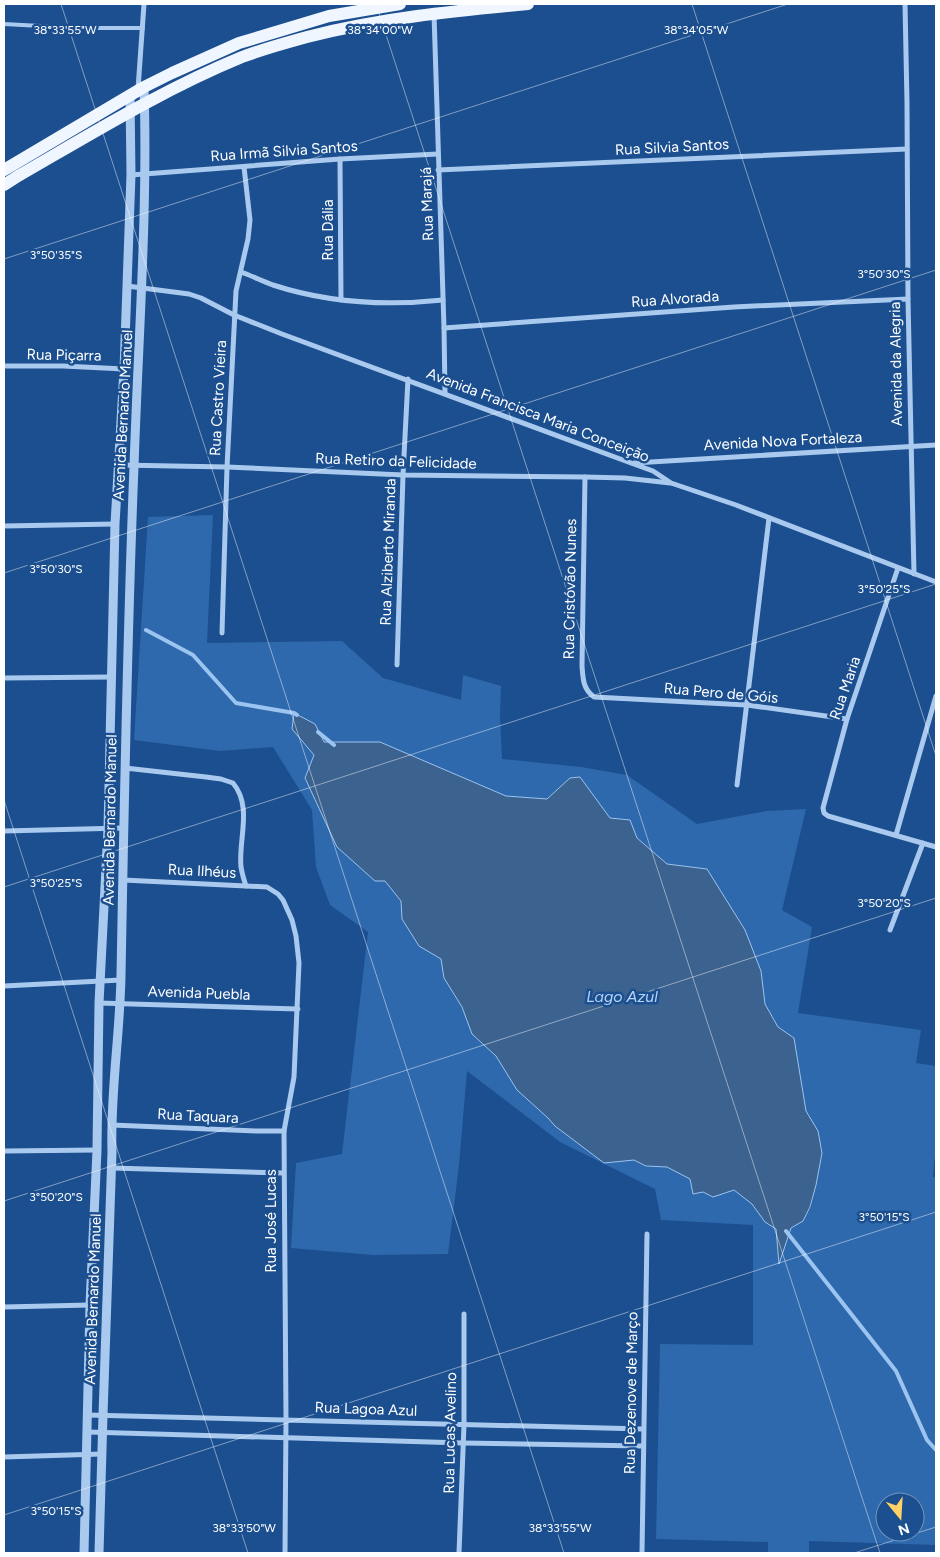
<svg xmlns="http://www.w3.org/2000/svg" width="940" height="1557" font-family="Figtree,sans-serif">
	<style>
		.green { fill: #2e69ad; fill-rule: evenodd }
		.water { fill: #3c6290; stroke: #9cc4f0 }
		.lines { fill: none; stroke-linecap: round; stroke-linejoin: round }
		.stream { stroke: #9cc4f0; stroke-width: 4 }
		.service { stroke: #a9c9ee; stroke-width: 4 }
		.minor { stroke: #a9c9ee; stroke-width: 5 }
		.tertiary { stroke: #a9c9ee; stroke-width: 9 }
		.primary { stroke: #f0f6ff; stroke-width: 12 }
		.ticks { fill: none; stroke: #fff; stroke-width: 1; stroke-opacity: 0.45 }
		.labels { text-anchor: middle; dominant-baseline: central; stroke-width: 5; stroke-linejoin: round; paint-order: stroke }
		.street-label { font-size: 15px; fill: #fff; stroke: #1b4f8f }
		.water-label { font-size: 16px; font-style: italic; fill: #b5d3f5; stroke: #1b4f8f }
		.ticks-label { font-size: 12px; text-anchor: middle; fill: #fff; stroke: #1b4f8f; stroke-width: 5; stroke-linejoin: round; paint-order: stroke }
	</style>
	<rect width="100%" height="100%" fill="#1b4f8f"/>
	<path class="green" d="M213 515 207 643 342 641 383 678 461 700 463 675 501 686 500 715 502 759 581 767 627 775 697 824 766 811 806 809 782 910 812 927 798 1013 921 1030 916 1063 936 1066V1146L933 1177H936V1545L809 1541V1553H768V1542L656 1539 660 1344 753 1345V1225L661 1220 655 1189 560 1142 467 1071 459 1165 448 1254 373 1255 291 1248 296 1163 342 1154 368 932 330 905 316 867 312 810 273 747 220 751 134 740 148 517ZM315 724 324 742H380L506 796 547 799 570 778 579 777 610 819 630 820 637 838 667 864 707 869 761 971 765 1004 778 1027 794 1038 806 1111 818 1131 822 1153 816 1185 811 1207 803 1221 791 1228 779 1262 776 1229 765 1222 752 1204 734 1190 713 1197 703 1192 693 1194 690 1179 667 1167 646 1166 634 1160 604 1163 555 1126 548 1118 517 1090 496 1056 472 1034 462 1007 444 978 441 959 419 946 402 919 401 901 305 778 314 755ZM885 1502H915V1532H885Z"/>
	<path class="water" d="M294 713 315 724 324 742H380L506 796 547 799 570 778 580 777 610 818 630 820 637 838 667 864 707 869 745 930 761 971 765 1004 778 1027 794 1038 806 1111 818 1131 822 1153 816 1185 810 1207 803 1221 791 1228 779 1264 776 1229 765 1222 752 1204 734 1190 713 1197 703 1192 693 1194 690 1179 667 1167 646 1166 634 1160 604 1163 555 1126 548 1118 517 1090 496 1056 472 1034 462 1007 444 978 441 959 419 946 402 919 401 901 385 881H375L337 847 305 778 314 755 292 729Z"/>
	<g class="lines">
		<g class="stream">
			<path d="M146 630 193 655 236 703 294 713 297 715"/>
			<path d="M318 732 334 745"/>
			<path d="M786 1231 896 1371 927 1440 936 1450"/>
		</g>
		<path class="service" d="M4 24 77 28H143"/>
		<g class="minor">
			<path d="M905 4 907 103 908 299 914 574"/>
			<path d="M434 14 444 328 445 393"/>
			<path d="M138 89 144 4"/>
			<path d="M340 159 341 300"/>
			<path d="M438 170 907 149"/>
			<path d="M131 175 340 159 438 154"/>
			<path d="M241 272C252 276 262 281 273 285 328 303 386 306 443 300"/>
			<path d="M127 286 189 294 201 298 234 315 282 334 631 463 653 471 671 483 736 505 936 582"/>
			<path d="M444 328 734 307 908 299"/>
			<path d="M4 366H63L124 369"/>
			<path d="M634 463 936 445"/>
			<path d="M119 465 227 467 403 475 585 477 625 478 670 483"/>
			<path d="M585 477 582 666C583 679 583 689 594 697L747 705 847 719"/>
			<path d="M4 526 115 524"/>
			<path d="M898 568 847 719 823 808 824 813 828 816 936 847"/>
			<path d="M222 633 227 467 236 291 248 239 250 220 244 167"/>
			<path d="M397 665 403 475 408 379"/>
			<path d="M4 678 112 677"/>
			<path d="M125 768 206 777 221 779 233 783C253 807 238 840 241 867 242 873 244 880 246 886"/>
			<path d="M737 785 769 518"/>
			<path d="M4 831 123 828"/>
			<path d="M896 835 936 696"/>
			<path d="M123 880 267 887 278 894 283 900 292 920 296 936 299 963 294 1077 284 1131 286 1419 285 1553"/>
			<path d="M890 930 923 843"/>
			<path d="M4 986 121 980"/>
			<path d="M99 1003 298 1009"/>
			<path d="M112 1125 256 1131H284"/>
			<path d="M4 1151 97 1150"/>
			<path d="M112 1168 283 1173"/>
			<path d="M4 1307 90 1305"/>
			<path d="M88 1415 643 1429"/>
			<path d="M88 1432 463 1443 642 1446"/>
			<path d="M4 1457 102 1454"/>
			<path d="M459 1553 464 1425V1314"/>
			<path d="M642 1553 647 1234"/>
		</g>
		<g class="tertiary">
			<path d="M84 1553 90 1305 97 1150 99 1003 108 829 115 524 124 369 131 175 130 96"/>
			<path d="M99 1553 103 1415 112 1152C110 1093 120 1035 121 976 124 806 127 637 134 467 138 341 148 214 144 87"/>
		</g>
		<g class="primary">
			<path d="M4 170 144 87 172 73 239 43 329 16 400 4"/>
			<path d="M4 185 18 176C91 134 164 89 242 57 263 49 285 43 307 37 380 18 454 11 528 4"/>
		</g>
	</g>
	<path class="ticks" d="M61 4 564 1553M376 4 880 1553M692 4 936 756M4 259 788 4M4 573 936 270M4 800 248 1553M4 887 936 584M4 1201 936 898M4 1515 936 1212M854 1553 936 1527"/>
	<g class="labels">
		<g class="street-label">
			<text transform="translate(672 147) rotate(-3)">Rua Silvia Santos</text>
			<text transform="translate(284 151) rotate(-4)">Rua Irmã Silvia Santos</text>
			<text transform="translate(427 204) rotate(-92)">Rua Marajá</text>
			<text transform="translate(328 230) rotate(-90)">Rua Dália</text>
			<text transform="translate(675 299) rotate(-4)">Rua Alvorada</text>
			<text transform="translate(64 355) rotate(1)">Rua Piçarra</text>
			<text transform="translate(896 364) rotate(-91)">Avenida da Alegria</text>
			<text transform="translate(218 398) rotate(-87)">Rua Castro Vieira</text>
			<text transform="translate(123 415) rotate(-87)">Avenida Bernardo Manuel</text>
			<text transform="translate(538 415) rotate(21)">Avenida Francisca Maria Conceição</text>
			<text transform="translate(783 441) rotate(-3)">Avenida Nova Fortaleza</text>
			<text transform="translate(396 461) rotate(2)">Rua Retiro da Felicidade</text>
			<text transform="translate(388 552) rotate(-88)">Rua Alziberto Miranda</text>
			<text transform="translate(570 589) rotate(-89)">Rua Cristóvão Nunes</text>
			<text transform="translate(845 688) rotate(-71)">Rua Maria</text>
			<text transform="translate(721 693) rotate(5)">Rua Pero de Góis</text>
			<text transform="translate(110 820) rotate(-89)">Avenida Bernardo Manuel</text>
			<text transform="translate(202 871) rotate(3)">Rua Ilhéus</text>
			<text transform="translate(199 993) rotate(2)">Avenida Puebla</text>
			<text transform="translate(198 1116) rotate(3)">Rua Taquara</text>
			<text transform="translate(271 1221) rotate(-90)">Rua José Lucas</text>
			<text transform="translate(93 1299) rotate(-88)">Avenida Bernardo Manuel</text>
			<text transform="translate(631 1393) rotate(-89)">Rua Dezenove de Março</text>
			<text transform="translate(366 1409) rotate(2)">Rua Lagoa Azul</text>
			<text transform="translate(450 1433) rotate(-89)">Rua Lucas Avelino</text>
		</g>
		<g class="water-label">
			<text x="622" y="996">Lago Azul</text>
		</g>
	</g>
	<g class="ticks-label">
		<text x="65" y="34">38°33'55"W</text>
		<text x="380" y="34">38°34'00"W</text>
		<text x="696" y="34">38°34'05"W</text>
		<text x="56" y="259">3°50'35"S</text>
		<text x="884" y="278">3°50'30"S</text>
		<text x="56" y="573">3°50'30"S</text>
		<text x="884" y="593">3°50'25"S</text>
		<text x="56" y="887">3°50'25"S</text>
		<text x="884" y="907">3°50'20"S</text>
		<text x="56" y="1201">3°50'20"S</text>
		<text x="884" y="1221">3°50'15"S</text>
		<text x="56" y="1515">3°50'15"S</text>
		<text x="244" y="1532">38°33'50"W</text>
		<text x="560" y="1532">38°33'55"W</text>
	</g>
	<rect width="940" height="1557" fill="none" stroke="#ffffff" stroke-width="10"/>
	<g transform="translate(900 1517) rotate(162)"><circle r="24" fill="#1b4f8f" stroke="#7695bc"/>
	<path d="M0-4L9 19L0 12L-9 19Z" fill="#ffd166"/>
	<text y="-8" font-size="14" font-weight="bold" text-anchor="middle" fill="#ffffff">N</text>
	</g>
</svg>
